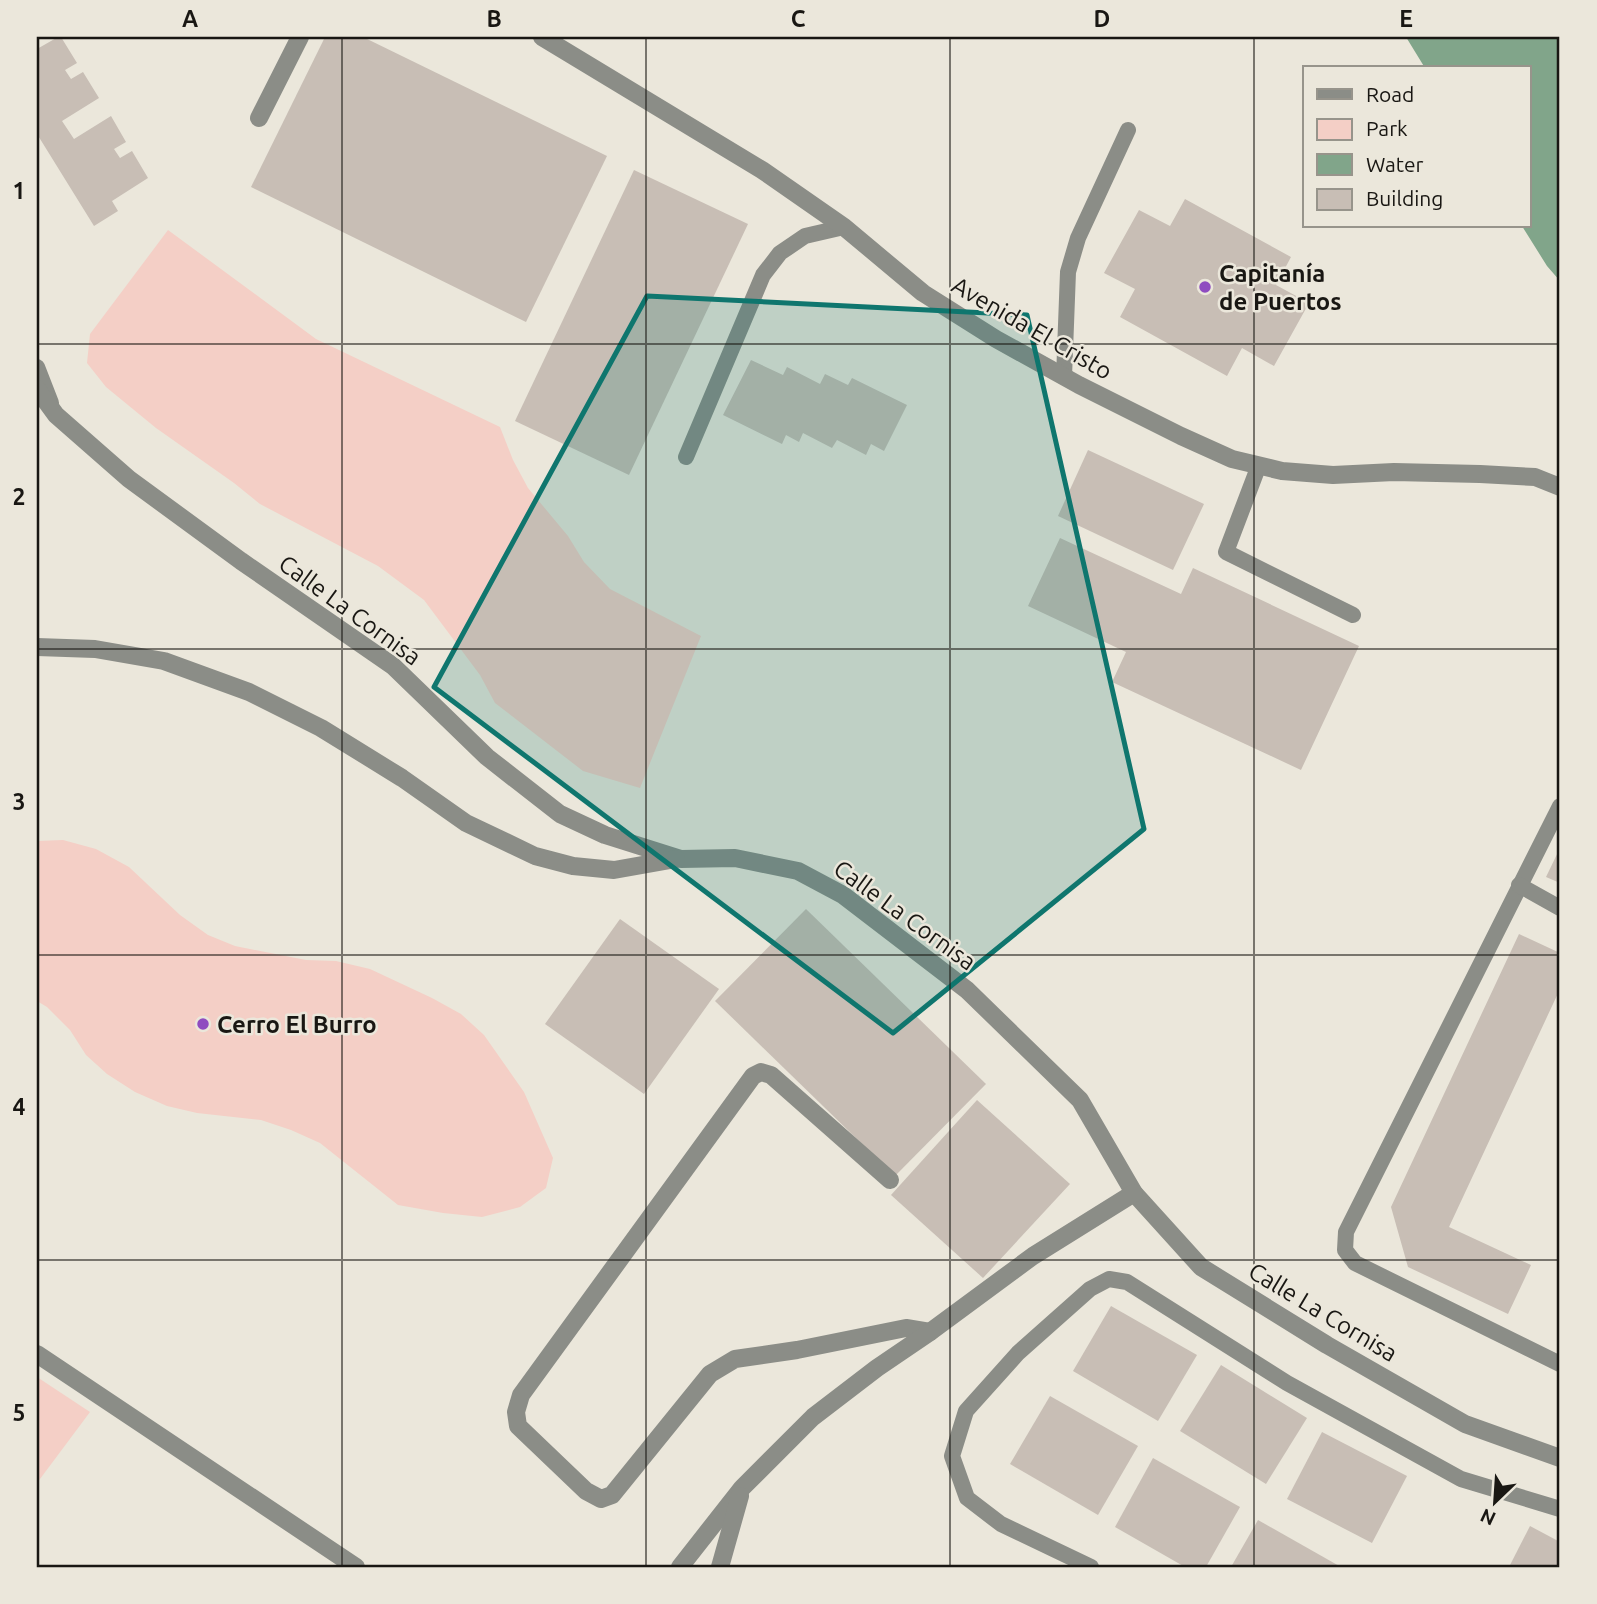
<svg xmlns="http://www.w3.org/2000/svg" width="1597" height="1604" font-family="Ubuntu,sans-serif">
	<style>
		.green { fill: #f4cfc6 }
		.water { fill: #81a58a }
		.building { fill: #c8beb5 }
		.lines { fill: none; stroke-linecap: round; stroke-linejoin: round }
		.lane { stroke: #8b8d87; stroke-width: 16 }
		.street { stroke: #8b8d87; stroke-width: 18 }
		.marked { fill: #0f766e; fill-opacity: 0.2; stroke: #0f766e; stroke-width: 5; stroke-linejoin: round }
		.grid { fill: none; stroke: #191713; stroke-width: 2; stroke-opacity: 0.55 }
		.poi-dot { fill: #8f4cc0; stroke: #ebe7db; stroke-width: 2.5 }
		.labels { text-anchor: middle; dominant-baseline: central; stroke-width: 5; stroke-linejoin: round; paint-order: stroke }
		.poi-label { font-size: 24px; font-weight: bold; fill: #191713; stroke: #ebe7db; text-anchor: start }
		.street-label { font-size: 24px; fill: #191713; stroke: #ebe7db }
		.neatline { fill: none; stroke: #191713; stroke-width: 2.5 }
		.grid-label { font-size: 23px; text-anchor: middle; font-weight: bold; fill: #191713 }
	</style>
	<rect width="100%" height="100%" fill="#ebe7db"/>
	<g class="green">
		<path d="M168 230 316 339 500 427 513 460 528 488 568 536 584 562 610 589 701 636 640 788 583 771 495 703 480 675 424 600 378 566 260 504 234 483 156 428 106 387 87 363 90 334Z"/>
		<path d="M63 840 96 849 129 867 180 915 208 935 235 946 306 960 336 961 370 969 432 998 461 1014 484 1035 524 1092 553 1158 546 1188 520 1207 482 1217 443 1213 398 1205 320 1143 291 1130 261 1120 197 1113 167 1106 135 1092 107 1074 86 1055 70 1030 47 1007 37 1001V841Z"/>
		<path d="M37 1377 90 1412 37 1483Z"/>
	</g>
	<path class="water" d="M1406 37H1560V281L1547 266 1522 226H1529V68H1425Z"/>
	<g class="building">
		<path d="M58 37H61L77 63 65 70 71 79 83 72 99 98 62 121 74 139 111 116 126 142 114 149 120 158 132 151 148 178 112 201 118 211 94 226 37 134V49Z"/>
		<path d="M325 37H363L607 156 526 322 251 187Z"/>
		<path d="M634 170 748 224 629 475 515 421Z"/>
		<path d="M1185 199 1291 257 1276 285 1309 303 1274 366 1242 348 1227 376 1120 317 1135 289 1104 273 1139 210 1170 226Z"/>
		<path d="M751 360 783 375 787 367 820 384 825 374 848 385 852 378 907 405 884 451 871 444 866 455 837 440 832 448 803 433 799 442 786 435 782 444 723 415Z"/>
		<path d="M1088 450 1204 504 1173 570 1058 516Z"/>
		<path d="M1060 538 1181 594 1193 568 1359 646 1301 770 1112 682 1126 652 1028 606Z"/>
		<path d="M1560 848V883L1546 877Z"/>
		<path d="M806 909 986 1084 895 1176 715 1001Z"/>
		<path d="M620 919 719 989 644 1094 545 1024Z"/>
		<path d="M1519 934 1560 953V989L1449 1227 1531 1265 1508 1314 1408 1267 1391 1207Z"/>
		<path d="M977 1100 1070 1184 983 1278 891 1195Z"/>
		<path d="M1111 1306 1197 1355 1158 1421 1073 1371Z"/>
		<path d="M1221 1365 1307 1418 1266 1484 1180 1431Z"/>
		<path d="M1050 1396 1138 1446 1098 1515 1010 1464Z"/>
		<path d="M1322 1432 1407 1476 1372 1543 1287 1499Z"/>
		<path d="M1153 1458 1240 1507 1206 1567H1185L1115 1527Z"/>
		<path d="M1258 1520 1341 1567H1231Z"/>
		<path d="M1530 1526 1560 1542V1567H1509Z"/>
	</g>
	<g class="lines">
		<g class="lane">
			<path d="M37 367 51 403"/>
			<path d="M1064 377 1068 272 1078 238 1128 130"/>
			<path d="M686 457 763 275 780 253 805 236 844 227"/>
			<path d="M1259 465 1226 552 1353 615"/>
			<path d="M1560 806 1346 1232 1345 1250 1355 1263 1560 1364"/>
			<path d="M1519 885 1560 908"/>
			<path d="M1091 1567 1001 1524 967 1498 952 1456 966 1411 1018 1353 1090 1289 1109 1279 1127 1282 1287 1383 1461 1479 1560 1509"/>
		</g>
		<g class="street">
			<path d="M542 37 762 170 844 227 923 293 996 339 1079 385 1181 436 1232 459 1282 471 1333 475 1394 472 1480 474 1535 477 1560 487"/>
			<path d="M259 118 300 37"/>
			<path d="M37 389 56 415 129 479 241 561 393 666 487 757 560 814 605 835 681 859 735 858 798 871 843 895 967 990 1080 1100 1134 1193 1201 1267 1327 1345 1465 1424 1560 1458"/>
			<path d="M37 647 95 649 164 661 249 692 321 728 402 778 466 823 535 856 573 866 614 870 676 859"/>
			<path d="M890 1180 771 1075 761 1072 753 1076 521 1395 516 1412 518 1426 586 1491 601 1499 612 1495 710 1374 735 1359 797 1350 906 1328 930 1332"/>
			<path d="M37 1354 356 1567"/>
			<path d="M680 1567 742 1488 813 1417 877 1368 930 1332 1033 1256 1134 1193"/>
			<path d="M720 1567 740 1496"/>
		</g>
	</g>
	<path class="marked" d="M647 296 1027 315 1144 829 893 1033 434 687Z"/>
	<path class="grid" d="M342 37V1567M646 37V1567M950 37V1567M1254 37V1567M37 344H1560M37 649H1560M37 955H1560M37 1260H1560"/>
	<g class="poi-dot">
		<circle cx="1205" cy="287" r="7"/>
		<circle cx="203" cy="1024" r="7"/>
	</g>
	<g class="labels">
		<g class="poi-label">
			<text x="1219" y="273">Capitanía<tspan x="1219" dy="28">de Puertos</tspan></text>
			<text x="217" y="1024">Cerro El Burro</text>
		</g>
		<g class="street-label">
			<text transform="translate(1032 328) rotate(30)">Avenida El Cristo</text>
			<text transform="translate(350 610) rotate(36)">Calle La Cornisa</text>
			<text transform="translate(905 915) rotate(36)">Calle La Cornisa</text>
			<text transform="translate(1323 1312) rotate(31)">Calle La Cornisa</text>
		</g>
	</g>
	<rect width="1597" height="1604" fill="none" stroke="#ebe7db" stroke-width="77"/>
	<rect x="1303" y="66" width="228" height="161" fill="#ebe7db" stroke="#97948b" stroke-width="2"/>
	<rect x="1317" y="89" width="35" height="10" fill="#8b8d87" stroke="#97948b" stroke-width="2"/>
	<text x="1366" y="102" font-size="21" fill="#191713">Road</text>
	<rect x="1317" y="119" width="35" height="21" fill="#f4cfc6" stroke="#97948b" stroke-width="2"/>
	<text x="1366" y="136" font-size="21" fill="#191713">Park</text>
	<rect x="1317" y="154" width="35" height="21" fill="#81a58a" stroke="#97948b" stroke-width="2"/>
	<text x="1366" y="172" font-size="21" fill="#191713">Water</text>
	<rect x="1317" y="189" width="35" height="21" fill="#c8beb5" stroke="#97948b" stroke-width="2"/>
	<text x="1366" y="206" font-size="21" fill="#191713">Building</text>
	<g transform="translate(1495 1502) rotate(205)" stroke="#ebe7db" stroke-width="5" paint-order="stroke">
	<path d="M0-5L12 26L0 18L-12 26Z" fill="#191713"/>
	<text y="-10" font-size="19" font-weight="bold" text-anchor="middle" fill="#191713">N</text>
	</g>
	<rect x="38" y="38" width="1520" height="1528" class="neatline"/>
	<g class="grid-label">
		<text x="190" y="27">A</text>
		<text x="494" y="27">B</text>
		<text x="798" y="27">C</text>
		<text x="1102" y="27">D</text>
		<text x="1406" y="27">E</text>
		<text x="19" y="199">1</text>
		<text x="19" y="505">2</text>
		<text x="19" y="810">3</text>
		<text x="19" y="1115">4</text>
		<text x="19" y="1421">5</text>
	</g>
</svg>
